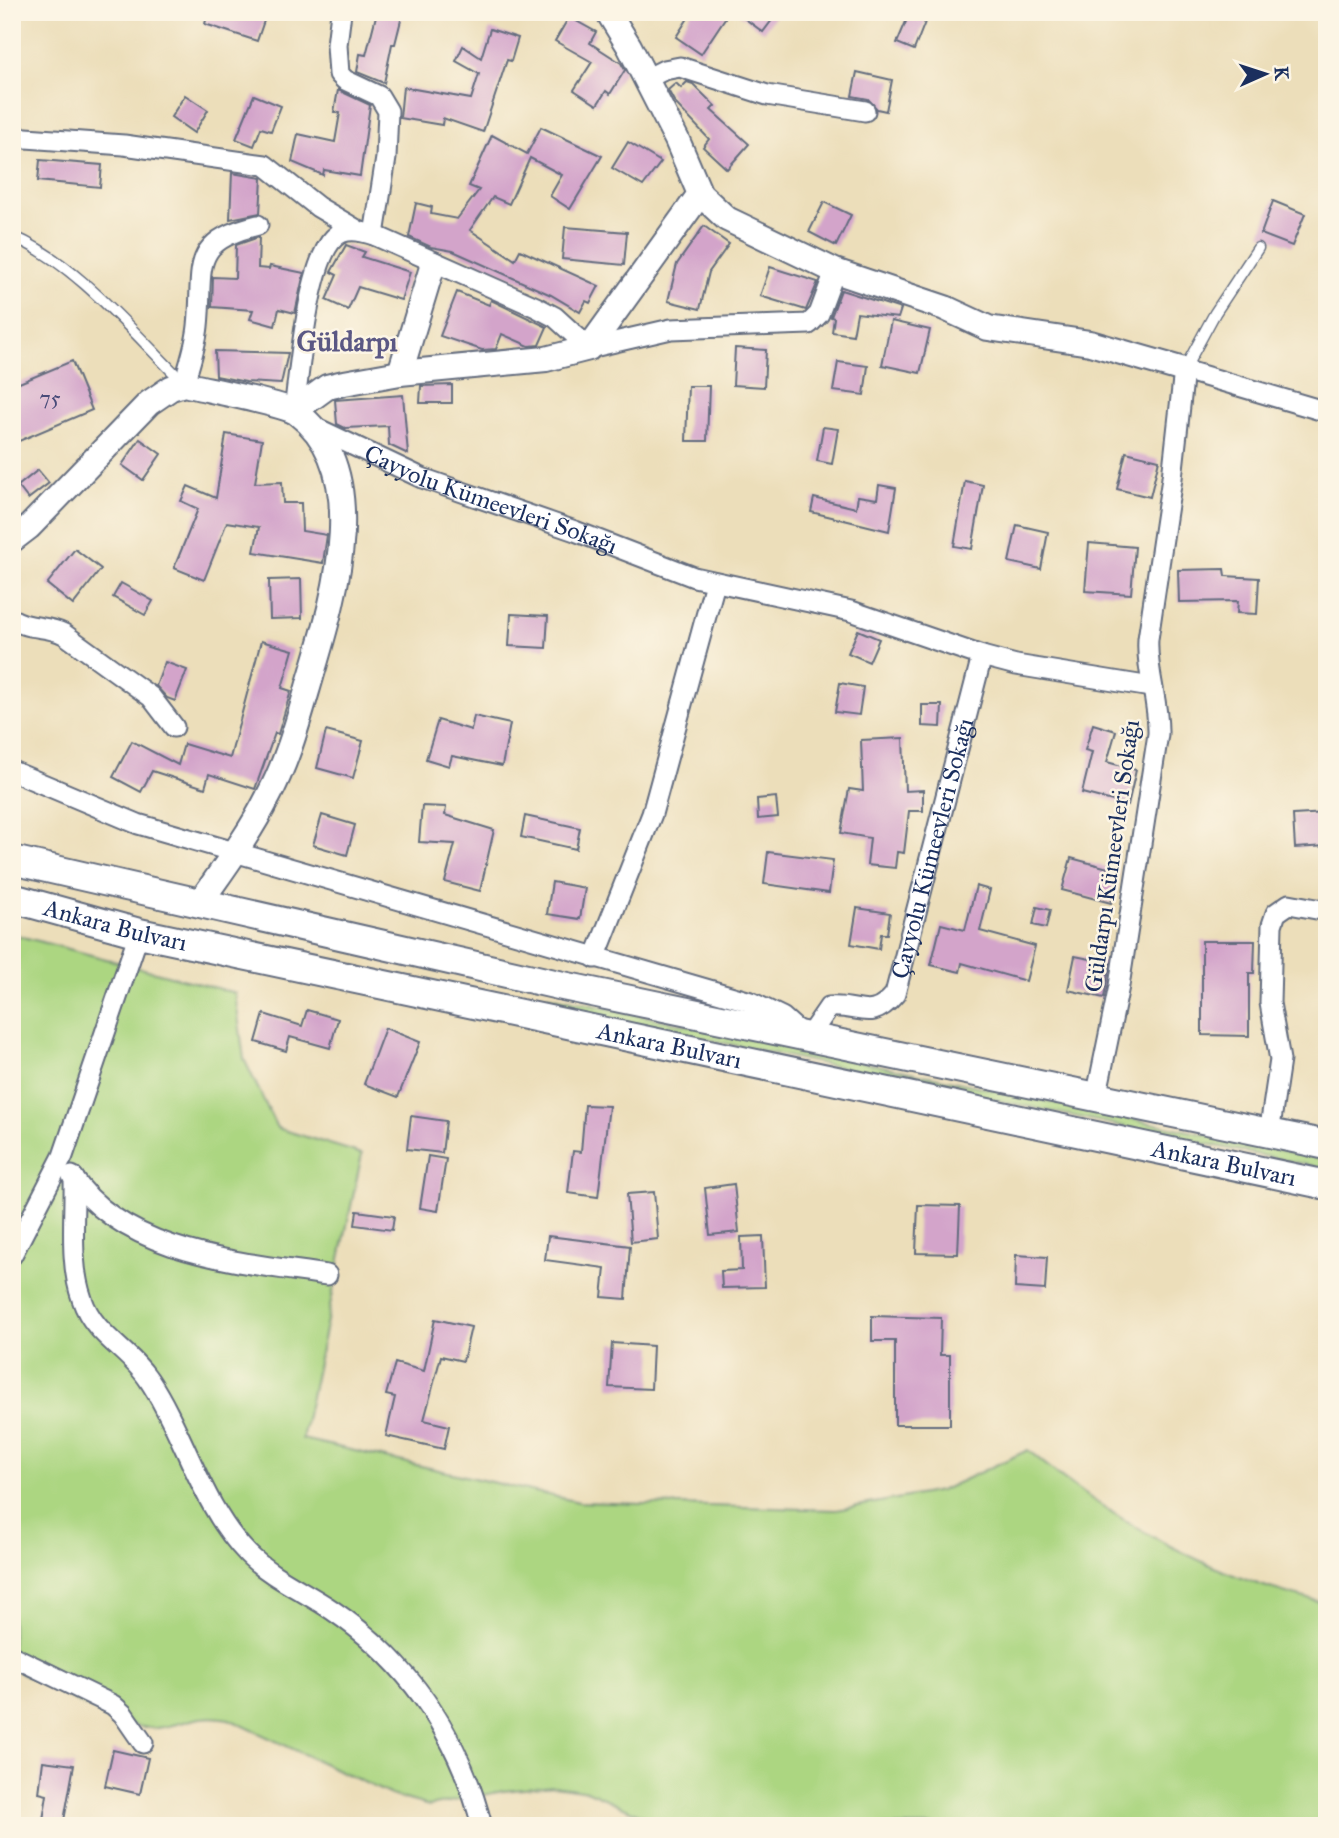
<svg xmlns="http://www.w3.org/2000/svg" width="1339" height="1838" font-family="'IM FELL Great Primer',serif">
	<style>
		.green { fill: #acd681; stroke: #648270; stroke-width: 2 }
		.building { fill: #d3a4ca }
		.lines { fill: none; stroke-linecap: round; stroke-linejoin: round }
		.service-casing { stroke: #646c7e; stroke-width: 13 }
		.minor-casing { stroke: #646c7e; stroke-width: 23 }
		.tertiary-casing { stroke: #646c7e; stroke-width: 28 }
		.secondary-casing { stroke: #646c7e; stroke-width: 32 }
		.service { stroke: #fff; stroke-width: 10 }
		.minor { stroke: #fff; stroke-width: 19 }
		.tertiary { stroke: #fff; stroke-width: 24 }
		.secondary { stroke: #fff; stroke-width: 28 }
		.labels { text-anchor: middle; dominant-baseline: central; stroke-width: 5; stroke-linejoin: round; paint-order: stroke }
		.number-label { font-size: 21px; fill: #494c79 }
		.street-label { font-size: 24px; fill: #1b2f5e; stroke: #fcf5e5 }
		.quarter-label { font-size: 28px; font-weight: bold; fill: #5b5884; stroke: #fcf5e5 }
	</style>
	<rect width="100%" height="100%" fill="#fcf5e5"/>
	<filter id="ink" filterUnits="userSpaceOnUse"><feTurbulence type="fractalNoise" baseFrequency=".0143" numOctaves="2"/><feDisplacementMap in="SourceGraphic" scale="14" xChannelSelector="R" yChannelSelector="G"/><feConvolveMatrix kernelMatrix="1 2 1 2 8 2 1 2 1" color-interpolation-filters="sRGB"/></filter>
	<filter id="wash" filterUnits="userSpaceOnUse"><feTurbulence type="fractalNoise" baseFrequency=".00686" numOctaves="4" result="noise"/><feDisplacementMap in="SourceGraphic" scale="28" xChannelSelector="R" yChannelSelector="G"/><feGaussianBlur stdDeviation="1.57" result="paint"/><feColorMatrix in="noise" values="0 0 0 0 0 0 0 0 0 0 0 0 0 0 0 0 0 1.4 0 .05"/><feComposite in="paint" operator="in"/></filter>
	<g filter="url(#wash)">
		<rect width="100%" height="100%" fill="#ecdeba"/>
		<g class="green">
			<path d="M12 934 235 993 244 1059 277 1128 362 1154 302 1439 579 1502 836 1510 940 1491 1028 1450C1111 1521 1219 1581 1327 1603V1826H665L589 1791 554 1786 503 1791 429 1806 391 1795 229 1719C195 1713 186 1725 156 1728 124 1731 44 1684 12 1668Z"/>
			<path d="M507 994 549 996 1327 1160V1169L547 1006Z"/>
		</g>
		<g id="blocks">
			<g class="building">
				<path d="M208 12H267L257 41 205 24Z"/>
				<path d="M377 12 402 16 395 44H392L384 83 357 72 360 54 366 55Z"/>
				<path d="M692 12H729L701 54 676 37Z"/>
				<path d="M736 12H778L763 32Z"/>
				<path d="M910 12H929L914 50 897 43Z"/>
				<path d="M569 17 596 32 590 43 621 63 625 70 610 94 606 91 597 105 574 90 592 62 555 41Z"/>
				<path d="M490 29 518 38 511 61 507 60 483 132 443 118 442 125 400 118 403 87 471 99 479 74 456 61 463 46 481 58Z"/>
				<path d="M857 72 892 80 886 111 877 109 868 99 852 96Z"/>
				<path d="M687 82 693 84 715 106 711 110 749 144 727 169 703 147 709 139 675 103 668 90 676 83 681 88Z"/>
				<path d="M338 90 370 105 360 176 324 170 323 175 292 162 298 134 335 142 340 113 334 112Z"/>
				<path d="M185 95 208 110 194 133 171 117Z"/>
				<path d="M254 95 281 106 271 131 261 128 254 146 236 139Z"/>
				<path d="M541 127 602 156 570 209 550 196 562 175 530 158 509 204 493 197 470 230 515 260 520 250 599 286 590 303 586 301 580 312 551 295 453 251 431 247 409 237 416 203 432 207 431 214 457 219 479 190 469 186 492 135 527 154Z"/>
				<path d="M628 142 661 162 643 186 612 168Z"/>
				<path d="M40 160 102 165 100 187 38 181Z"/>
				<path d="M232 173 262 178 260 213 230 219Z"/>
				<path d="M1273 201 1305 214 1292 246 1261 234Z"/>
				<path d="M824 202 851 215 836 246 809 232Z"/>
				<path d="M704 226 729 244 709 272 700 309 668 301 677 264Z"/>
				<path d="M565 227 627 232 624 265 562 259Z"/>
				<path d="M259 237 258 268 269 269 270 266 304 273 295 313 279 309 275 326 250 319 253 310 212 307 213 277 235 278 236 245Z"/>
				<path d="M346 245 365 252 362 257 410 272 401 300 358 287 348 310 326 300 337 275 331 272Z"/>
				<path d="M770 267 818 282 806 310 760 296Z"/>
				<path d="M841 290 901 309 898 318 857 313 853 335 832 332 834 318 831 317Z"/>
				<path d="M457 292 489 305 491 300 547 327 539 345 529 346 502 334 496 349 482 350 440 336Z"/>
				<path d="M891 321 930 330 920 373 882 365Z"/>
				<path d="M735 348 766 350 764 387 733 385Z"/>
				<path d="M215 351 288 353 281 384 246 382 216 376Z"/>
				<path d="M72 361 92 410 12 444V386Z"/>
				<path d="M838 362 868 366 864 395 833 391Z"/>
				<path d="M452 385V403H420L421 386Z"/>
				<path d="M688 386H709L707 441H686Z"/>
				<path d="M403 395 408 454 389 445 388 426 345 428 337 424 335 400Z"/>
				<path d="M823 427 838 429 832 464 817 461Z"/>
				<path d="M226 434 262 440 255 483 282 482 283 503H301L302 531 327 535 323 563 254 552 259 527 227 522 204 580 174 568 198 509 181 501 188 486 216 498Z"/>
				<path d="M140 439 161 454 143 480 122 465Z"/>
				<path d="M1126 452 1159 460 1150 497 1117 489Z"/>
				<path d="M38 470 49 483 28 499 18 486Z"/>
				<path d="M965 481 983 485 972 549 954 546Z"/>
				<path d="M879 485 896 488 889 531 811 512 814 498 856 508 858 496 877 499Z"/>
				<path d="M1017 525 1048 532 1041 569 1009 562Z"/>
				<path d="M1089 543 1135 547 1131 594 1085 591Z"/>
				<path d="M75 549 101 569 73 605 47 584Z"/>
				<path d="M1224 569 1225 576 1259 578 1257 614 1237 613 1238 601 1179 602 1178 570Z"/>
				<path d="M301 579 302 618 270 619 269 580Z"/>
				<path d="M121 583 153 601 145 615 113 597Z"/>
				<path d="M511 614 548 616 546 648 509 646Z"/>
				<path d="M858 630 879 639 869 662 848 653Z"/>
				<path d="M261 641 293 650 282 688 291 691 278 734 275 733 255 789 209 774 205 788 152 771 141 792 113 777 132 741 178 765 184 744 230 758Z"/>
				<path d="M165 662 187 670 175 701 167 698 156 686Z"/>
				<path d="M840 683 863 687 859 715 835 712Z"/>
				<path d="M922 705H942L941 727 922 726Z"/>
				<path d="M474 716 510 724 502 766 452 756 449 766 426 759 438 720 471 730Z"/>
				<path d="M1093 724 1116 731 1107 762 1136 770 1128 805 1082 793 1092 752 1085 750Z"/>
				<path d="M326 731 363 741 353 778 317 768Z"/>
				<path d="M903 738 905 791 923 790V811H909L904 853 897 852 895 868 867 865 870 838 841 833 849 789 863 791 861 740Z"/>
				<path d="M776 797 778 817 758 819 757 799Z"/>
				<path d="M422 806 446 807 445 815 494 830 480 891 445 882 455 844 419 842Z"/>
				<path d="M1327 813V846L1295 848 1293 815Z"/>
				<path d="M322 815 355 825 347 855 313 845Z"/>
				<path d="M525 816 580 828 576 849 521 837Z"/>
				<path d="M768 852 833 860 829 893 764 884Z"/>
				<path d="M1071 858 1119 871 1111 903 1062 890Z"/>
				<path d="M552 882 585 888 580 919 547 914Z"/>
				<path d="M976 886 990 890 980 931 1035 946 1026 981 962 963 960 972 931 965 941 924 965 930Z"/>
				<path d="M1037 907 1050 910 1046 928 1033 925Z"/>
				<path d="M857 908 890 913 887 934H881L879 949 851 944Z"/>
				<path d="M1202 941H1255L1254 973H1249V1036L1202 1035Z"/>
				<path d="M1075 956 1110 963 1104 998 1068 990Z"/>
				<path d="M307 1010 338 1019 330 1048 290 1037 286 1051 256 1042 264 1014 302 1026Z"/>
				<path d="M385 1028 420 1042 398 1097 364 1084Z"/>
				<path d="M585 1105 609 1106 598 1197 568 1193 573 1151 581 1152Z"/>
				<path d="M411 1116 446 1121 442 1153 407 1149Z"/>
				<path d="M428 1156 446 1159 438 1211 420 1208Z"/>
				<path d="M734 1184 739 1232 710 1235 705 1188Z"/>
				<path d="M654 1192 658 1239 631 1242 627 1194Z"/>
				<path d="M918 1205 960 1206 958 1254 916 1253Z"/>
				<path d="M357 1211 394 1216 392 1230 355 1225Z"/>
				<path d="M548 1236 630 1246 626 1299 602 1297 605 1268 545 1260Z"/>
				<path d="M763 1236 765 1287 722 1288 721 1271 742 1270 741 1237Z"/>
				<path d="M1016 1255 1047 1257 1045 1290 1015 1288Z"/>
				<path d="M872 1316 941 1318 940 1355H950V1425H895V1341H872Z"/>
				<path d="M435 1319 471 1327 463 1361 441 1356 424 1420 449 1426 444 1449 386 1436 395 1397 386 1395 395 1363 424 1371Z"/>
				<path d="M612 1343 653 1346 651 1389 609 1387Z"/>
				<path d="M113 1750 148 1758 140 1794 105 1786Z"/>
				<path d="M43 1761 74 1765 63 1826H42L47 1795 39 1793Z"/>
			</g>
		</g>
	</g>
	<g filter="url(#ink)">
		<use href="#blocks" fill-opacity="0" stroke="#646c7e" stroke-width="2"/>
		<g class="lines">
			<g class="service-casing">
				<g id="service">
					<path d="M12 236C77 263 134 334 184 383"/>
					<path d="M1184 370 1215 313 1258 248"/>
				</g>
			</g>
			<g class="minor-casing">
				<g id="minor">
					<path d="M341 12 337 45 339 74 345 80 379 96 388 111 386 158 374 235"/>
					<path d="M646 79 664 70 680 67 767 95 865 111"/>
					<path d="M12 137 124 145 265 165 318 207 357 230"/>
					<path d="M184 384C189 365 196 346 198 326 204 269 187 242 258 225"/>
					<path d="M294 411C299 373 308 263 334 238 345 227 360 231 374 235L536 307 555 317 589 348 671 329 809 324 819 314 835 271"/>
					<path id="s1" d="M310 425 422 478 575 531 694 577 851 611 982 656 1016 665 1151 687"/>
					<path d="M12 619C29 630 47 625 64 634L151 697 174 727"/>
					<path id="s2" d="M12 771 138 824 751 1002 782 1017 807 1039 829 1007C860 1004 870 1024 895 994L982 656"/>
					<path d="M595 958 652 814 715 583"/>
					<path d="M1096 1098 1119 986 1158 734C1159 701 1146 672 1148 639L1172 478 1184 370 1327 412"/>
					<path d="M1269 1134 1280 1060 1270 1003 1272 925 1276 913 1289 904 1327 911"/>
					<path d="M72 1176C125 1255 241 1262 327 1275"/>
					<path d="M74 1178C75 1216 69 1263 82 1299 94 1336 129 1349 149 1380 185 1434 201 1506 248 1554 271 1577 304 1591 332 1610 409 1662 459 1736 482 1826"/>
					<path d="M12 1255 63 1156 139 933"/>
					<path d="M12 1656 113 1705 123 1714 143 1743"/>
				</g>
			</g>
			<g class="tertiary-casing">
				<g id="tertiary">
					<path d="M608 12 629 46 677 140 700 194 727 219 835 271 945 308 988 328 1090 343 1184 370"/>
					<path d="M400 373 433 264"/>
					<path d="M294 411 327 387 344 383 400 373 546 359 589 348 700 194"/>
					<path d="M12 540 29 527 149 403 171 388 184 384C204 389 284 404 297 413 375 471 333 602 311 677 299 718 288 760 268 797 249 835 223 869 199 904"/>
				</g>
			</g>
			<g class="secondary-casing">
				<g id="secondary">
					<path d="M12 860 563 986 1327 1145"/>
					<path id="s3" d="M12 898 139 933 1327 1185"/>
				</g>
			</g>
			<use href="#service" class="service"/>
			<use href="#minor" class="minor"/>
			<use href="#tertiary" class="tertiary"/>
			<use href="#secondary" class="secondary"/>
		</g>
	</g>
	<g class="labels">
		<g class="number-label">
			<text x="50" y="398">75</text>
		</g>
		<g class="street-label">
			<text stroke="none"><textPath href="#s1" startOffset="196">Çayyolu Kümeevleri Sokağı</textPath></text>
			<text stroke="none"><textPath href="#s2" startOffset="1104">Çayyolu Kümeevleri Sokağı</textPath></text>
			<text transform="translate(1112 856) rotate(-82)">Güldarpı Kümeevleri Sokağı</text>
			<text stroke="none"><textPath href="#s3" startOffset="107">Ankara Bulvarı</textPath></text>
			<text stroke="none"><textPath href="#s3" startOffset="674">Ankara Bulvarı</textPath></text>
			<text stroke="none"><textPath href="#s3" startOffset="1241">Ankara Bulvarı</textPath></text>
		</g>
		<g class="quarter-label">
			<text x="347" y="341">Güldarpı</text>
		</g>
	</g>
	<rect width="1339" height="1838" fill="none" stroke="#fcf5e5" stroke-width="42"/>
	<g transform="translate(1265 74) rotate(87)" stroke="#fcf5e5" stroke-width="5" paint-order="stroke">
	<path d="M0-5L12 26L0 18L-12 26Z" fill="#1b2f5e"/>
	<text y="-10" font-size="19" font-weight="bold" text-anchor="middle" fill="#1b2f5e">K</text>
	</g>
</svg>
